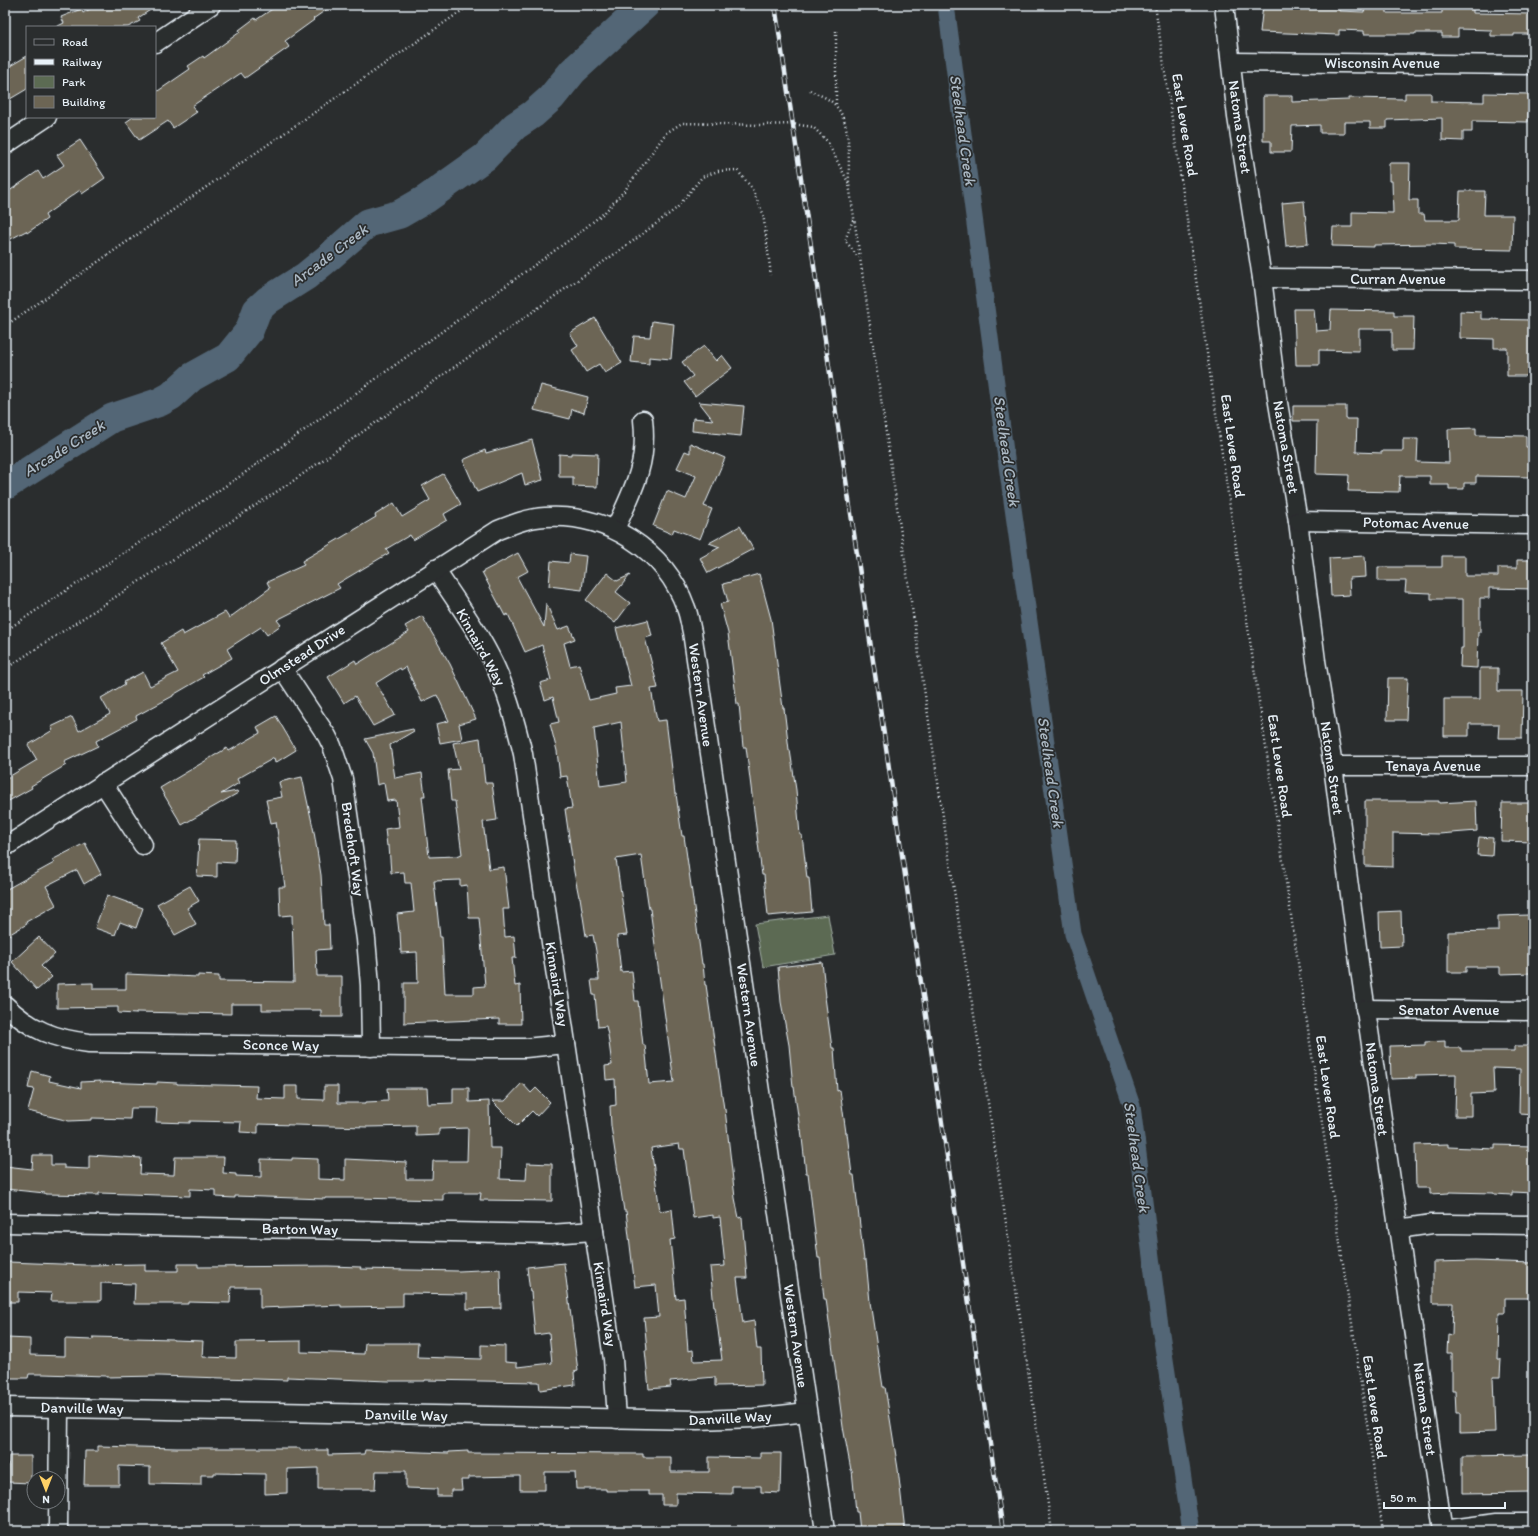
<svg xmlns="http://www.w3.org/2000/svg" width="1538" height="1536" font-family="Itim,sans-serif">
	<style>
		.green { fill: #5c6b53; stroke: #a2aea6 }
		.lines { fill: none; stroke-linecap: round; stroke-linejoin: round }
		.canal { stroke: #536676; stroke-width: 17 }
		.river { stroke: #536676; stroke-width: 29 }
		.building { fill: #6c6554; stroke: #e8f1f8; fill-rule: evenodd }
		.minor-casing { stroke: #e8f1f8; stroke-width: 21 }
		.path { stroke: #e8f1f8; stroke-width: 2.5; stroke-dasharray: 1 3; stroke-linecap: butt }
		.minor { stroke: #2a2d2e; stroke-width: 18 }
		.rail-casing { stroke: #e8f1f8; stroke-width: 4.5 }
		.rail { stroke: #2a2d2e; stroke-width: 3; stroke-dasharray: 9; stroke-linecap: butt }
		.labels { text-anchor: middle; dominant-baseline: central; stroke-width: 3.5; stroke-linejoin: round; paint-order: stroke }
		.street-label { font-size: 15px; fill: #e8f1f8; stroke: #2a2d2e }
		.water-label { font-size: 16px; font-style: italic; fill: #acb9c4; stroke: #2a2d2e }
	</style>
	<rect width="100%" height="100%" fill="#2a2d2e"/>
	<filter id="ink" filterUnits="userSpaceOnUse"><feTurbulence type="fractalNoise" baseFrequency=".025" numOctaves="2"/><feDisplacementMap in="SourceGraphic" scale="8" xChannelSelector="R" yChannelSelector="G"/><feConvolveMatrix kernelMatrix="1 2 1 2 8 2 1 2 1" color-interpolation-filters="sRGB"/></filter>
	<g filter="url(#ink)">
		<path class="green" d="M828 915 835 955 763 967 755 924Z"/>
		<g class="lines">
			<path class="canal" d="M946 5 1005 451 1073 934 1132 1106 1159 1320 1191 1531"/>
			<path class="river" d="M5 486 112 418 160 402 171 396 192 377 228 357 249 331 257 310 268 300 306 276 328 258 368 223 400 214 426 199 485 157 515 126 533 114 551 98 573 71 645 5"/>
		</g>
		<g class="building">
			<path d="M97 5H158L138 18 140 21 128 27H56L64 23 61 17 81 9 83 13Z"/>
			<path d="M278 5H333L313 19 314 20 285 41 289 47 245 78 241 73 192 106 197 112 173 128 168 121 139 140 126 122 133 117H155V93L190 69 188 66 203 56 204 58 240 32 239 30 255 18 256 20Z"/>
			<path d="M1263 5H1339V11L1364 12V5H1387V13H1442V5H1473V13L1530 14V34H1514V36H1491V30L1458 29V37H1442V33H1415V34H1364V31L1339 30V35L1260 32Z"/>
			<path d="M27 56V89L5 102V69Z"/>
			<path d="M1405 93H1431V101L1484 102V93L1529 94 1528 122 1472 121V132H1463V141L1442 140V118L1387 120V128H1370V122H1344V133H1320V125L1292 126 1291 152H1271V141H1263V96H1292V102L1349 100V98L1405 99Z"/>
			<path d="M80 140 105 178 82 194 80 190 45 215 47 219 27 233 26 231 5 242V194L38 171 43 179 64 165 57 155Z"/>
			<path d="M1389 163H1410L1409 200H1418V214H1424L1425 220H1459L1460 191H1485L1484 215H1513L1512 250 1454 249V245L1434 244 1374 245V247L1332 246 1333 227H1352V212L1393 213 1392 181H1389Z"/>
			<path d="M1304 201 1308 244 1286 246 1282 203Z"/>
			<path d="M1294 309H1314L1316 331 1330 330 1331 310 1394 311V316H1414L1413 350H1392V329H1359V351L1319 350V365H1296Z"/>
			<path d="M1460 311 1481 312V319L1533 320V376H1507V348H1494V339L1460 338Z"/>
			<path d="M595 318 622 363 605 373 599 364 586 372 572 350 578 346 570 333Z"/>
			<path d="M652 321 674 324 671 359 649 357V364L631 362 634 336 650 337Z"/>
			<path d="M704 346 716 361 722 355 732 368 695 396 684 382 693 376 682 362Z"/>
			<path d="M541 385 588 397 584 413 572 409 570 419 534 410Z"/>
			<path d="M699 402 744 406 741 436 692 431 693 418 713 420Z"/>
			<path d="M1293 406H1346V419H1357L1356 452 1382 453V451H1403V439H1418L1417 462 1449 463 1448 429 1476 428V435L1526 436V447H1533V477L1476 476V483H1464V489H1449V485H1430V476H1400L1399 492 1348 491 1349 475 1316 474 1317 421H1293Z"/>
			<path d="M532 440 543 480 525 485 522 473 477 492 463 460 485 450 486 453Z"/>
			<path d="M690 443 725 458 704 506 712 509 700 539 674 529 672 534 653 526 667 491 686 499 696 476 677 468 685 451 690 453Z"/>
			<path d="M571 453 598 454 597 487 573 486V477H559V454L571 455Z"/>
			<path d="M443 474 461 504 444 514 447 520 413 540 410 535 386 549 389 553 337 584 340 588 277 620 281 625 267 635 261 627 227 649 232 658 202 675 204 677 173 695V696L136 716 137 719 96 741 98 746 64 762 66 765 31 786 32 788 5 803V779L37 760 28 745 53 730 51 727 72 717 79 731 110 714 101 698 125 684 124 682 143 672 150 686 178 672 161 643 181 631 183 635 225 612 229 618 270 588 267 582 304 565 302 561 376 517 375 515 394 503 402 517 430 500 422 486Z"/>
			<path d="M740 526 753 549 708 573 700 558 720 547 709 543Z"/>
			<path d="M518 553 528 571 517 577 544 627 546 603 558 630 569 626 575 639 564 643 570 666 579 664 589 700 616 694 615 688 631 686 616 628 648 620 652 636 645 638 658 688 651 689 657 721 666 720 675 794H676L682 836H684L702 964H703L705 985H706L724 1109H725L735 1198 739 1218 742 1217 747 1278H737L743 1323 754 1321 757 1349H761L762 1385 715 1386V1377L670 1381 671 1387 649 1389 645 1350H647L644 1318 659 1317 656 1285 635 1287 626 1211H624L611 1126 610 1106 616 1105 615 1079 606 1080 605 1066 612 1065 608 1035 606 1026 598 1027 595 995H593L591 980H599L596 951 593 935 586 936 580 897H579L574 872 565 809 572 808 567 776 560 777 557 751 550 724 559 722 553 697 545 700 540 683 551 680 542 645 525 652 508 614 505 616 482 572ZM621 722 627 782 600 786 594 728ZM641 855 649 909H650L674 1082 649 1084 645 1045H643L638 1001H635L632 971 621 972 617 936 627 935 616 859ZM679 1144 680 1149H684L693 1218 713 1215V1218L720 1217 725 1266 710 1267 714 1307H715L722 1360 694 1361 693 1350 688 1351 684 1298 676 1299 670 1240 675 1239 672 1209 660 1211 651 1148Z"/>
			<path d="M570 554 586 556 582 590 549 586 551 561 569 563Z"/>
			<path d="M1365 556 1366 577 1349 578 1350 595 1331 596 1329 558Z"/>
			<path d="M1442 556H1465V576H1498V568H1517V560H1533V589L1489 588V598H1480V632H1478L1477 668 1460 667 1461 648H1463V599H1431V593L1405 592 1406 581H1378V567H1442Z"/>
			<path d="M607 573 617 581 630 575 616 592 630 603 615 623 586 600Z"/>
			<path d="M759 574 771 619 783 708H784L789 750H790L796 790 800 835H802L807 878H809L812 912 768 916 764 875H762L746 747H743L739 704H737L728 633 720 604 728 602 723 584Z"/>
			<path d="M422 616 450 664 476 719 459 724 462 739 440 743 436 724 449 721 437 695 422 702 406 667 401 670 400 668 376 683 395 715 373 726 355 696 344 703 328 677 355 660 357 664 409 632 405 626Z"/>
			<path d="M1480 668H1498V691H1523L1522 738H1498L1499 724H1469V736H1444V699H1480Z"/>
			<path d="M1388 678H1408L1406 720H1387Z"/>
			<path d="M276 716 296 750 275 763 274 758 237 779 239 783 221 794 237 791 238 793 182 825 160 788 227 748 229 751 260 733 257 727Z"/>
			<path d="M413 729 414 731 390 745 395 778 422 773 425 796H422L429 857 457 856 462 854 455 801H451L448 770 459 769 453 743 480 738 485 783H492L497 820 483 822 489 869 504 867 509 909H503L505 937 514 936 516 958H512L515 986 520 985 521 1024H499V1019L404 1023V983H418L417 952 401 953 400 932H399L397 914 414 912 411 883H405L404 872 391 873 389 846H387L385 829 399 827 396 800 387 801 384 783 377 785 373 753 365 739ZM460 880V886L467 885 469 918H479L485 986 474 987V994H445L442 937H440L434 881Z"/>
			<path d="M302 777 314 832 321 875 324 925H329L330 949 316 950 317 976H342V1017H321V1010H262V1004H231V1014L136 1012V1014L118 1013V1007L57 1008V984L93 983V989H126V974L198 977V975L219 976V981L294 982 292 915 280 916 279 887H285L276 822 271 823 266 800 282 797 279 782Z"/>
			<path d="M1365 801H1439V803L1476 801 1477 831 1439 834 1393 833V867L1365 866Z"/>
			<path d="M1502 803H1533V842L1501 841Z"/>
			<path d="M1479 837 1493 838 1492 856 1477 855Z"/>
			<path d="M199 839 236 840 235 863 217 862V877L197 876Z"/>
			<path d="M85 843 101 874 84 884 77 870 46 886 56 905 26 922 27 924 5 937V890L54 863 52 860Z"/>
			<path d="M190 886 199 901 187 908 196 924 175 935 157 904Z"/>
			<path d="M107 895 143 908 136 928 120 922 115 935 95 928Z"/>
			<path d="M1401 911 1402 946 1380 947 1379 912Z"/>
			<path d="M1529 915 1530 949H1533V973L1500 974V967H1466V972H1448V932L1498 931V916Z"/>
			<path d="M39 937 55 954 41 966 52 977 37 990 12 962Z"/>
			<path d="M822 962 826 997H825L832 1048H834L837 1091 840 1090 846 1133H847L852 1175H854L864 1260H866L870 1302 883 1387H885L898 1469 905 1531H860L858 1512H856L852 1470H851L843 1427 826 1299H824L820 1258H818L808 1173H806L801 1129 800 1130 794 1087H793L789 1045 781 1002 778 967Z"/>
			<path d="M1445 1041V1048H1461V1051H1514V1046H1533V1114L1519 1113 1520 1069 1493 1068 1494 1093 1471 1094V1116H1455L1456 1074 1416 1075V1078L1391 1079 1390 1046 1425 1045V1042Z"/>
			<path d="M32 1071 50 1076 49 1081 81 1088V1082L100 1081V1082L157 1084V1082L177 1083V1084L257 1086 256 1098 285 1099V1086H298V1099L324 1100V1086H338V1103H366V1102L388 1101 387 1088H427L428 1104 453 1103V1088H469V1102L489 1101 490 1148H501L500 1179 526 1180 527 1163 552 1164V1201L480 1200 481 1193H443V1200L357 1198H325V1199L235 1196V1198L216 1197V1190L190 1189V1196L99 1193V1195L45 1194V1193L5 1189V1166L32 1169 33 1155H51V1165H64V1168L89 1169V1155L141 1158 140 1174 174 1175 175 1157H224L223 1173 236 1174V1176L261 1177V1159L292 1160V1158L318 1159V1179L345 1180V1159L406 1162V1179H432L433 1161H467L468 1128 439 1129V1135L416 1136V1126L367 1127 258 1124V1133L240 1132 241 1122 190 1121V1123L156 1122 157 1108H131L130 1119 92 1118V1120L69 1121 28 1111 34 1089 28 1088Z"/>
			<path d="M522 1083 531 1093 536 1088 550 1102 537 1116 532 1111 517 1126 492 1101H505Z"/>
			<path d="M1448 1144V1147L1495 1149V1145L1533 1146V1193L1512 1192V1195L1494 1194V1193L1449 1192V1193L1430 1194V1188H1416L1415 1145Z"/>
			<path d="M1475 1261 1533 1263V1298H1505V1313H1499L1498 1359H1501L1500 1377H1493L1495 1432 1460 1433V1413H1456L1455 1391H1452V1353H1447L1448 1334 1452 1335 1453 1303H1433V1262Z"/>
			<path d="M8 1262 86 1265 145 1264V1271H178V1264H198V1267L328 1266 361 1267 360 1269 459 1271 500 1269 501 1308 467 1309V1294L403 1293V1306L341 1307V1305L260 1308V1287H231L230 1303 188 1302V1304H134L135 1284 101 1283V1301H51L52 1293 18 1292V1302H5V1268L8 1269Z"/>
			<path d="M564 1263 578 1371 574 1372 575 1385 540 1390 539 1382 425 1380V1381H388L287 1377V1380L159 1376 106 1377V1376L43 1374H29L28 1378H6L7 1338 30 1339V1355L65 1356V1339L93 1340V1337L173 1339V1340L203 1341 202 1357 236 1358V1342L301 1341V1352L364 1354 365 1343H418L417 1357 481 1359V1345L505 1346V1362L517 1363V1367L552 1363 549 1333 535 1335 531 1292H530L527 1267Z"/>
			<path d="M98 1446 177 1448H300V1450H328V1455L364 1454 365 1450 449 1453V1452L468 1451V1453L643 1454V1457H671V1472H709V1457L760 1458V1453H781L780 1493 761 1492V1486H732V1494L676 1493V1505H662V1495H649V1491H606V1489H576L575 1472H545V1490H520V1476L469 1477V1480H461L462 1490H451V1496H437V1489L406 1488V1471H376L375 1489H318V1468L287 1469V1493L265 1494V1474L214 1473V1475H201V1485L150 1484V1467L119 1466V1485H84L85 1451H98Z"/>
			<path d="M1532 1455V1492L1462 1493V1456Z"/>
			<path d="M9 1456H31V1483L8 1482Z"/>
		</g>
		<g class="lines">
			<g class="minor-casing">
				<g id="minor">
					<path d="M1224 5 1237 117 1262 278 1277 397 1298 521 1316 661 1333 766 1360 970 1443 1531"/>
					<path d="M155 43 211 5"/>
					<path d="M1232 62 1533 65"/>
					<path d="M5 145 47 117"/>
					<path d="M1262 278 1533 280"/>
					<path d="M1298 521 1533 525"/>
					<path d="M615 529C633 490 648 464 643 420"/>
					<path d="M435 569C456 601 479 632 495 666 508 694 516 724 523 754L613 1359 617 1419"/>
					<path d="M282 668 327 736 332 746 343 779 366 939 370 985 371 1047"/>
					<path d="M1333 766H1533"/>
					<path d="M103 783 143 845"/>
					<path d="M5 847 498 530C513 524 528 518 545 517 606 513 665 549 686 608 689 615 690 624 692 632L825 1531"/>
					<path d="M5 1005C30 1030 55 1039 89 1043L484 1048H525L566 1044"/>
					<path d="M1365 1009 1533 1011"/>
					<path d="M5 1223 550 1234 594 1231"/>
					<path d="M1398 1229 1432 1224H1449L1533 1225"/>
					<path d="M5 1407 698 1420 754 1418 807 1412"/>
					<path d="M1443 1530 1497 1523H1533"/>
					<path d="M58 1531 59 1408"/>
				</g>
			</g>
			<g class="path">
				<path d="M1155 5 1383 1531"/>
				<path d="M836 31V106"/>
				<path d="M810 90C817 94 826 97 832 102 853 120 848 159 849 183"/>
				<path d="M853 220 845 240 858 257"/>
				<path d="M5 326 470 5"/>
				<path d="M5 631 239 477 575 236 604 213 625 190 666 133 682 123 761 125 793 124 813 127 827 141 849 184 958 917 986 1089 1052 1531"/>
				<path d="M5 669 293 481 633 241 677 208 702 177 718 171 737 170 751 187 763 213 771 275"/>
			</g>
			<use href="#minor" class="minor"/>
			<g class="rail-casing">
				<path id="rail" d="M775 5 1003 1531"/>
			</g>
			<use href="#rail" class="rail"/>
		</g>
	</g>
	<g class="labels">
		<g class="street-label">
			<text x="1382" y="63">Wisconsin Avenue</text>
			<text transform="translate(1185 125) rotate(81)">East Levee Road</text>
			<text transform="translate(1240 127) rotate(82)">Natoma Street</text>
			<text x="1398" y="279">Curran Avenue</text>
			<text transform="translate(1233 446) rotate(82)">East Levee Road</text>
			<text transform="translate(1286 447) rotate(80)">Natoma Street</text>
			<text transform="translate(1416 523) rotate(1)">Potomac Avenue</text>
			<text transform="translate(481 647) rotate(61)">Kinnaird Way</text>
			<text transform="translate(302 655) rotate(-33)">Olmstead Drive</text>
			<text transform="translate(701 695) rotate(82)">Western Avenue</text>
			<text transform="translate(1280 766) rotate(82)">East Levee Road</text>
			<text x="1433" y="766">Tenaya Avenue</text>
			<text transform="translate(1332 768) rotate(82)">Natoma Street</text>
			<text transform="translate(353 849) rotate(82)">Bredehoft Way</text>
			<text transform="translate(557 984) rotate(81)">Kinnaird Way</text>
			<text x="1449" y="1010">Senator Avenue</text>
			<text transform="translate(749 1015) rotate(82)">Western Avenue</text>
			<text transform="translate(281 1045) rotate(1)">Sconce Way</text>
			<text transform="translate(1328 1087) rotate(82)">East Levee Road</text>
			<text transform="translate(1377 1089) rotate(82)">Natoma Street</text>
			<text transform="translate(300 1229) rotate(1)">Barton Way</text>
			<text transform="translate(605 1304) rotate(81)">Kinnaird Way</text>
			<text transform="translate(796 1336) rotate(82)">Western Avenue</text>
			<text transform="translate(1375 1407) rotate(82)">East Levee Road</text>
			<text transform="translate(82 1408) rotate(1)">Danville Way</text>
			<text transform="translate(1425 1409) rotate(82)">Natoma Street</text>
			<text transform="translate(406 1415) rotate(1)">Danville Way</text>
			<text transform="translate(730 1418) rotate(-3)">Danville Way</text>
		</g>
		<g class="water-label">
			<text transform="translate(963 130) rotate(82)">Steelhead Creek</text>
			<text transform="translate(329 255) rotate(-37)">Arcade Creek</text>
			<text transform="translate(64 448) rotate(-32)">Arcade Creek</text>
			<text transform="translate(1007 451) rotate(82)">Steelhead Creek</text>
			<text transform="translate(1051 772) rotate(82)">Steelhead Creek</text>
			<text transform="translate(1137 1157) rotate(82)">Steelhead Creek</text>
		</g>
	</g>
	<rect width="1538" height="1536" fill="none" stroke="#2a2d2e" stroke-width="20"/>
	<rect x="10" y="10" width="1518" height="1516" fill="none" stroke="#e8f1f8" stroke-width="1.5" filter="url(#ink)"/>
	<rect x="26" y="26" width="130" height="92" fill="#2a2d2e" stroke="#767b7f"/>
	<rect x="34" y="39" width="20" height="6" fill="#2a2d2e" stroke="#767b7f"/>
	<text x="62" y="46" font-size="12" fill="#e8f1f8">Road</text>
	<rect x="34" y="59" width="20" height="6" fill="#e8f1f8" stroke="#767b7f"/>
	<text x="62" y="66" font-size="12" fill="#e8f1f8">Railway</text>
	<rect x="34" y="76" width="20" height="12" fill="#5c6b53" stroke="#767b7f"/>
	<text x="62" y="86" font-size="12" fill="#e8f1f8">Park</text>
	<rect x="34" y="96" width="20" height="12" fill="#6c6554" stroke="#767b7f"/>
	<text x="62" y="106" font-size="12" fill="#e8f1f8">Building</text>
	<g transform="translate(46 1490) rotate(180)"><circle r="19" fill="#2a2d2e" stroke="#767b7f"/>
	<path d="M0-3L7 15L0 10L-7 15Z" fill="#ffd166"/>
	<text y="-6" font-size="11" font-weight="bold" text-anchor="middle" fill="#e8f1f8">N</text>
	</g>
	<path d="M1384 1502v6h121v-6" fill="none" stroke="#e8f1f8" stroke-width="2"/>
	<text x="1390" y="1502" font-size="12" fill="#e8f1f8" stroke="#2a2d2e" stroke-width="3" paint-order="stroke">50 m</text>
</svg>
